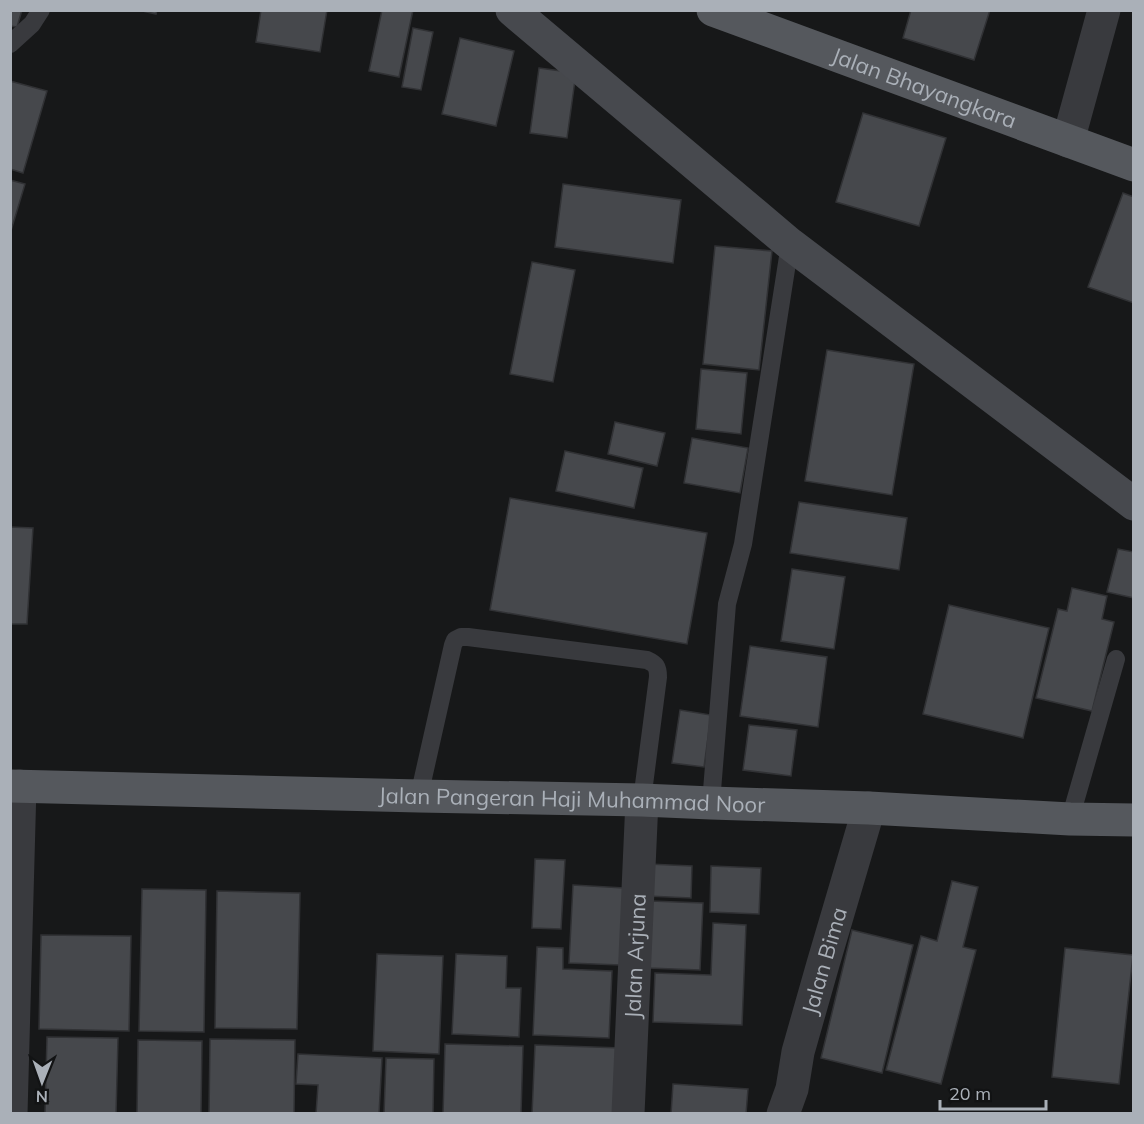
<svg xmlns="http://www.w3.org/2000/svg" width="1144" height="1124" font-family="Mulish,sans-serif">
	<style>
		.building { fill: #46484c; stroke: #313235; stroke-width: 1.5 }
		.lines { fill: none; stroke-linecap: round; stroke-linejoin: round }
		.lane { stroke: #393a3e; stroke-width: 18 }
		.street { stroke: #393a3e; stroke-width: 33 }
		.secondary { stroke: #47494e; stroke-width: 33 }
		.primary { stroke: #55585d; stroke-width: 33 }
		.labels { text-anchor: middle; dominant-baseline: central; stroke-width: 5; stroke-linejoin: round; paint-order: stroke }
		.street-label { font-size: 22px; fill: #aab0b8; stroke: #121314 }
	</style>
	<rect width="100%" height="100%" fill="#171819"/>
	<g class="building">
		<path d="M10 10H22L17 27 10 26Z"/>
		<path d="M138 10H157L156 14Z"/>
		<path d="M261 10H327L320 52 256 42Z"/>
		<path d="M382 10H413L399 77 369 71Z"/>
		<path d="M911 10H990L974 60 903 38Z"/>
		<path d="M413 28 433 32 421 90 402 87Z"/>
		<path d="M460 38 514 51 496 126 442 114Z"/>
		<path d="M539 68 576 73 567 138 530 133Z"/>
		<path d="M10 81 47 91 23 173 10 169Z"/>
		<path d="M863 113 946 138 919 226 836 202Z"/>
		<path d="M10 180 25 184 10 234Z"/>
		<path d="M563 184 681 200 673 263 555 247Z"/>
		<path d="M1123 193 1134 197V303L1088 287Z"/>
		<path d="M715 246 772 251 759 370 703 364Z"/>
		<path d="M532 262 575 270 553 382 510 374Z"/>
		<path d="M827 350 914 364 892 495 805 481Z"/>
		<path d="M701 369 747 373 741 434 696 429Z"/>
		<path d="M615 422 665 433 657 466 608 454Z"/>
		<path d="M692 438 748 448 740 493 684 483Z"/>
		<path d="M565 451 643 468 634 508 556 491Z"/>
		<path d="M510 498 707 533 687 644 490 610Z"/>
		<path d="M799 502 907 518 899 570 790 553Z"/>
		<path d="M10 527 33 528 27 624H10Z"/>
		<path d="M1118 549 1134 552V598L1107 592Z"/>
		<path d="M792 569 845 577 834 649 781 641Z"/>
		<path d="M1072 588 1107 596 1102 619 1114 622 1092 711 1036 698 1058 609 1067 611Z"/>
		<path d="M949 605 1049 628 1023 738 923 714Z"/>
		<path d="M750 646 827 657 818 727 740 716Z"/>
		<path d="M680 710 711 715 704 767 672 763Z"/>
		<path d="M749 725 797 730 791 776 743 770Z"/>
		<path d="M535 859 565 860 561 929 532 928Z"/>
		<path d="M648 864 692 866 691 898 647 896Z"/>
		<path d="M711 866 761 868 759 914 710 912Z"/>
		<path d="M952 881 978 887 963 947 976 950 941 1084 886 1070 921 936 937 941Z"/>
		<path d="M573 885 624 888 620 965 569 963Z"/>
		<path d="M142 889 206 890 204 1032 139 1031Z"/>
		<path d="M217 891 300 893 297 1029 215 1028Z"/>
		<path d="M651 901 703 903 700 970 648 968Z"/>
		<path d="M713 923 746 925 742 1025 653 1022 655 973 711 975Z"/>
		<path d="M852 930 913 945 882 1073 821 1058Z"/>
		<path d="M41 935 131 936 129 1031 39 1029Z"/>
		<path d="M537 947 563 948V969L612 971 609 1038 533 1035Z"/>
		<path d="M1065 948 1133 955 1119 1084 1052 1077Z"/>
		<path d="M377 954 443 956 439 1054 373 1051Z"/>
		<path d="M456 954 507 956 506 988H521L519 1037 452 1034Z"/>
		<path d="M47 1037 118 1038 116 1114H45Z"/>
		<path d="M210 1039 295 1040 294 1114H209Z"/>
		<path d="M138 1040 202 1041 201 1114H137Z"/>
		<path d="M445 1044 523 1046 521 1114H443Z"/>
		<path d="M535 1045 622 1048 619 1114H532Z"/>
		<path d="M298 1054 382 1058 379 1114H316L318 1085 296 1084Z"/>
		<path d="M386 1058 434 1059 433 1114H384Z"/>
		<path d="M673 1084 748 1089 746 1114H671Z"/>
	</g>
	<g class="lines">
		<g class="lane">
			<path d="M10 44 32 24 41 10"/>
			<path d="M419 796 453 645 455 640 461 637H468L647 660C656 664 658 667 658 677L642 800"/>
			<path d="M711 803 727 604 743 544 790 244"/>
			<path d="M1070 819 1116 659"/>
		</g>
		<g class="street">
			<path d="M1068 141 1104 10"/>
			<path d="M11 1114 20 786"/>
			<path id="s1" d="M628 1114 642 800"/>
			<path id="s2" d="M783 1114 792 1089 798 1052 823 964 869 808"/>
		</g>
		<path class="secondary" d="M512 10 790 244 1134 504"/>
		<g class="primary">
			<path id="s3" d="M713 10 1134 165"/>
			<path id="s4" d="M10 786 419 796 642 800 711 803 869 808 1070 819 1134 820"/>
		</g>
	</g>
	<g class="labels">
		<g class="street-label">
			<text stroke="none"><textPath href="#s3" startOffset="225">Jalan Bhayangkara</textPath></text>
			<text stroke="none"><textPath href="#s4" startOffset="562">Jalan Pangeran Haji Muhammad Noor</textPath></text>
			<text stroke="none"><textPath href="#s1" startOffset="158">Jalan Arjuna</textPath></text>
			<text stroke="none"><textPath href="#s2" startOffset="159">Jalan Bima</textPath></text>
		</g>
	</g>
	<rect width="1144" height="1124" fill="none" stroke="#aab0b8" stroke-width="24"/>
	<g transform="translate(42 1082) rotate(181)" stroke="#121314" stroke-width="4.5" paint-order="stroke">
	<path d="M0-4.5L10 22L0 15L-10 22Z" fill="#aab0b8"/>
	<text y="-9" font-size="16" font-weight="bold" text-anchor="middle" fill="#aab0b8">N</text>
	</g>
	<path d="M940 1100v9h106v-9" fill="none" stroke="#aab0b8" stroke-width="3"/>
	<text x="949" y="1100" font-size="18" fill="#aab0b8" stroke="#121314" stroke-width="4.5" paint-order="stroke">20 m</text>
</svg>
